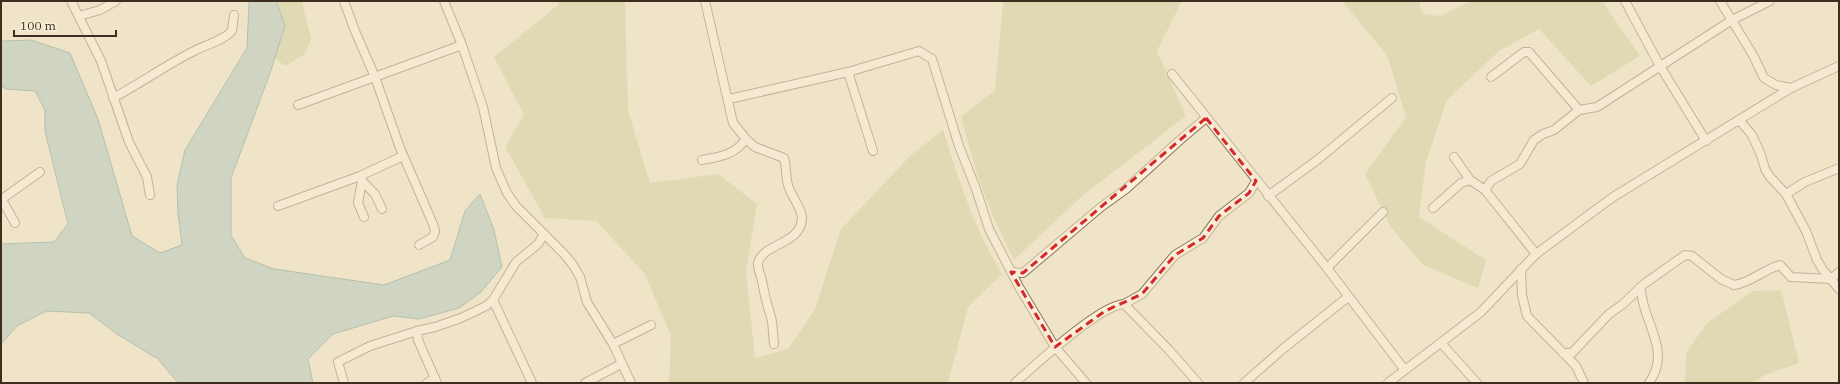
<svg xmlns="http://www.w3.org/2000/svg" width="1840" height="384" font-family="'IBM Plex Serif',serif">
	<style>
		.green { fill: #c9cf9b }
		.water { fill: #a9c4bc; stroke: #6f938a }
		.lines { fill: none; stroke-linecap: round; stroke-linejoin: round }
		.street-casing { stroke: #8d765c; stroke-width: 10 }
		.street { stroke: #faf1dc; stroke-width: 8 }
		.marked { fill: none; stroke: #d62828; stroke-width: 3; stroke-dasharray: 8 5; stroke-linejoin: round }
	</style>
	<rect width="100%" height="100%" fill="#f0e4c8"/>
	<g class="green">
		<path d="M276 1H302L311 39 305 54 285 66 275 58 285 26Z"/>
		<path d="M559 1H625L628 110 650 183 718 174 757 204 746 271 755 358 788 349 815 309 841 229 911 155 943 130C959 180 974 229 1002 274L968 307 948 383H669L671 336 645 274 596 221 545 218 505 147 524 115 494 57 558 5Z"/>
		<path d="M1003 1H1182L1157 51 1186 116 1082 196 1014 260 992 214 977 175 961 117 995 90Z"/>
		<path d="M1342 1H1419L1423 14 1440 16 1470 1H1602L1640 56 1591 86 1539 29 1499 51 1447 100 1426 162 1419 217 1486 260 1478 288 1423 265 1390 226 1365 174 1406 117 1387 55Z"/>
		<path d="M1781 290 1799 363 1763 376 1753 383H1685L1686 353 1707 323 1753 291Z"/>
	</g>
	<path class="water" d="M250 1H276L285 26 270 73 231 178V235L245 258 274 269 384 285 450 260 465 211 480 194 494 230 502 267 481 292 459 308 419 319 393 316 333 334 308 359 313 383H178L158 359 117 334 89 313 46 311 17 326 1 344V244L54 242 68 224 45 131V110L35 91 6 89 1 86V41L31 40 70 53 98 119 132 236 160 253 182 245 178 213 177 185 185 150 247 48 249 2Z"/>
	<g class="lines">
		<g class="street-casing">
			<g id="street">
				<path d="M71 1 101 61 129 142 147 177 150 195"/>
				<path d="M344 1 355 31 375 77 400 148 433 224 435 231 433 237 419 245"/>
				<path d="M444 1 462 45 483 107 496 168 507 193 516 206 564 254 573 265 580 277 587 302 613 344 631 383"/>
				<path d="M705 1 733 123 746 139 755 147 784 158C787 168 785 178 789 188 793 199 802 208 802 219 800 245 763 243 758 263 757 269 761 275 762 281 764 293 767 305 771 317 773 325 773 335 774 344"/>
				<path d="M1625 1 1660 66 1706 141"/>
				<path d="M1720 1 1753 55 1764 78 1776 85 1791 88"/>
				<path d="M79 16 100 10 116 1"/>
				<path d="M848 72 873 151"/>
				<path d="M1172 74 1327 268 1404 369"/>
				<path d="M1491 77 1524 52H1529L1579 110"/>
				<path d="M113 98C141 83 166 65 194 51 207 44 221 42 232 31L234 15"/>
				<path d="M729 99 848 72 919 51 932 59 959 146 976 189 989 229 1019 287 1055 347 1086 383"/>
				<path d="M298 105 462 45"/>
				<path d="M1739 120 1752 135 1761 155 1765 169 1770 177 1786 194 1806 231 1817 260 1823 270 1839 289"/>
				<path d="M1454 157 1470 180 1485 190 1536 254"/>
				<path d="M702 160C719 157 735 155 746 139"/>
				<path d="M360 176 362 181 375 194 382 209"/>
				<path d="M362 181 358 203 364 217"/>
				<path d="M1485 190 1491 181 1520 164 1534 140 1543 134 1554 130 1579 110 1597 107 1732 20 1770 1"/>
				<path d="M1786 194 1805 182 1839 168"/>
				<path d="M1268 196 1316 161 1392 98"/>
				<path d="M1 198 15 223"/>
				<path d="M2 199 40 172"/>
				<path d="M278 206 360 176 403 156"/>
				<path d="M1433 208 1461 183 1470 180"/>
				<path d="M1327 268 1383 212"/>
				<path d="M1521 269 1522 295 1527 316 1576 366 1584 383"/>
				<path d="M1011 272 1023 273 1101 207 1126 189 1180 140 1206 118"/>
				<path d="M1640 288C1642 294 1642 300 1644 306 1652 334 1668 356 1649 383"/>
				<path d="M493 300 532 383"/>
				<path d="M1124 304 1142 294 1175 255 1203 238 1219 216 1249 193 1256 181"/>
				<path d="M417 331 418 340 437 383"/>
				<path d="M1441 343 1477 383"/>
				<path d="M613 344 651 325"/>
				<path d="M1563 353H1572L1609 314 1623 304 1644 284 1685 255 1692 256 1721 279 1734 285C1753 282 1762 270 1780 265L1791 277 1831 279 1839 272"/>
				<path d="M344 383 338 362 370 346 417 331 435 327 461 318 486 306 493 300 516 262 538 244 544 234"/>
				<path d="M427 383 435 378"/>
				<path d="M585 383 621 364"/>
				<path d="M1015 383C1035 365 1100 305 1124 304L1169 350 1198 383"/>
				<path d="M1244 383 1284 348 1348 297"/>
				<path d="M1388 383 1481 312 1536 254 1613 197 1791 88 1839 66"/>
			</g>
		</g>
		<use href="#street" class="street"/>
	</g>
	<path d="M0 0H1840V384H0ZM1206 118 1256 181 1249 193 1219 216 1203 238 1175 255 1142 294 1105 311 1055 347 1011 272 1023 273Z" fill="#f0e4c8" fill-opacity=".55" fill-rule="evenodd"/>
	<path class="marked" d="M1206 118 1256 181 1249 193 1219 216 1203 238 1175 255 1142 294 1105 311 1055 347 1011 272 1023 273Z"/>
	<rect width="1840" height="384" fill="none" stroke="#3d2e20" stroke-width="4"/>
	<path d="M14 30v6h102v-6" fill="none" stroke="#3d2e20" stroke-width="2"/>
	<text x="20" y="30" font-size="12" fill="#3d2e20" stroke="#f7eed8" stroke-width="3" paint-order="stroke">100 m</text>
</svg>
